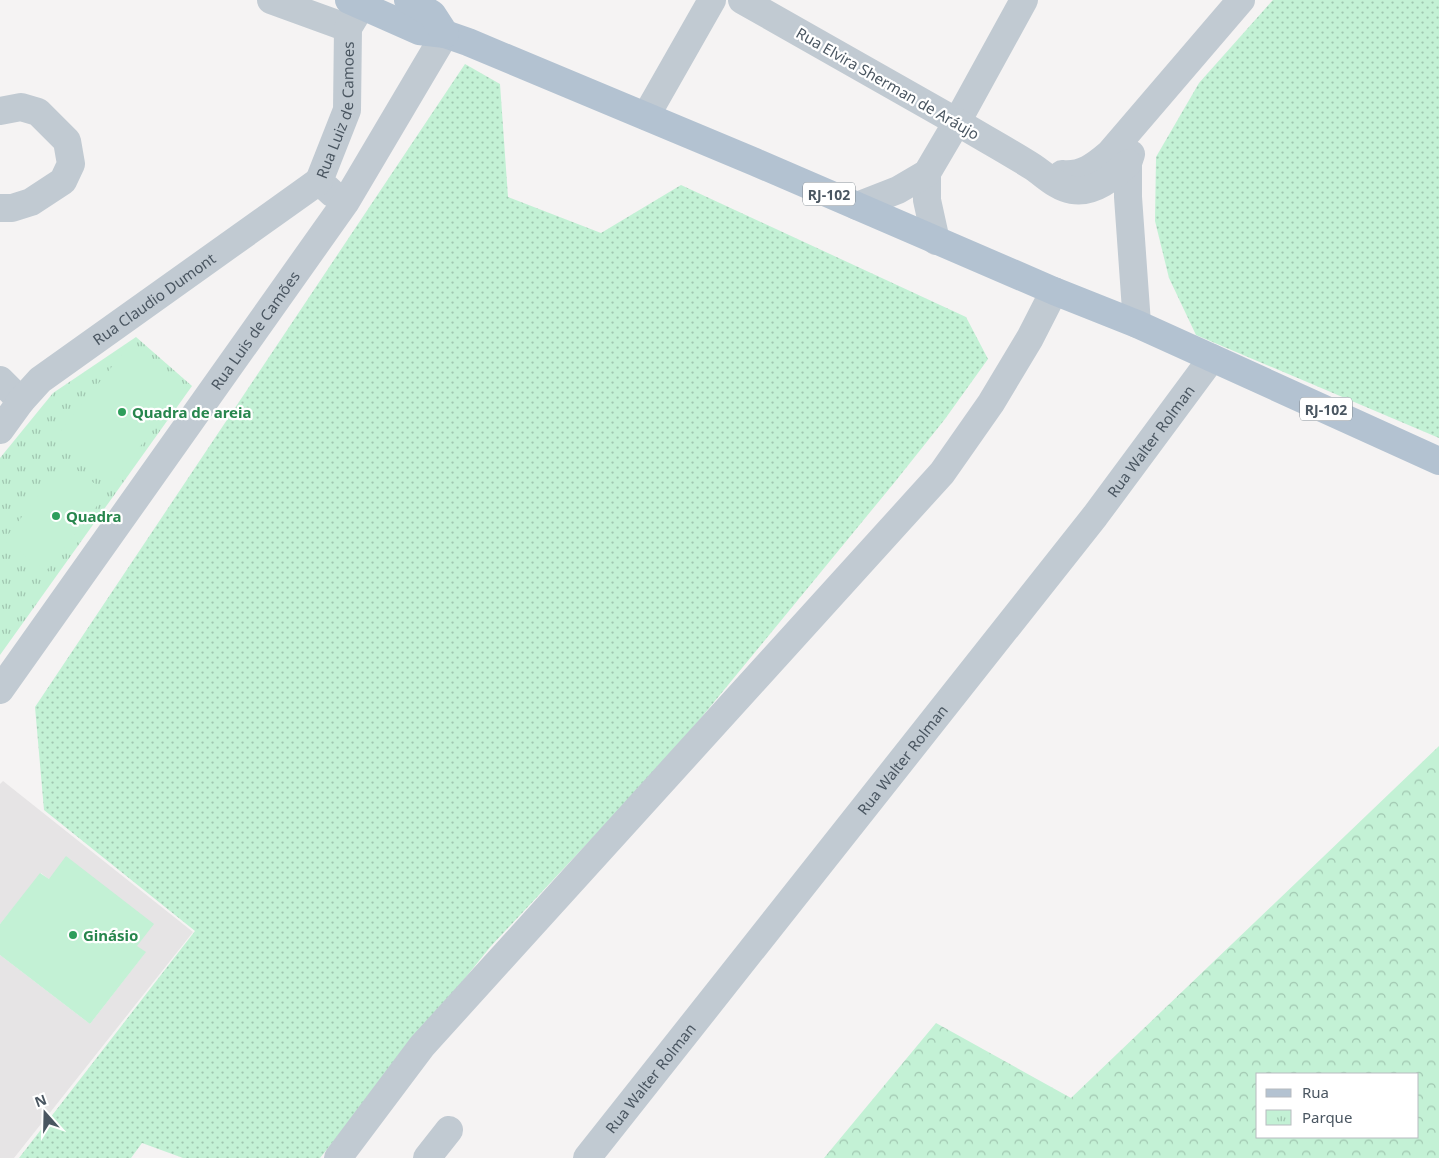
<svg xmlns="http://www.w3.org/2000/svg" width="1439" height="1158" font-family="'Noto Sans',sans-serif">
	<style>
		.education { fill: #e6e4e5 }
		.grass { fill: url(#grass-dots) }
		.forest { fill: url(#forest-crowns); fill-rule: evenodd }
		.park { fill: url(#park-tufts) }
		.garden { fill: #c3f1d5 }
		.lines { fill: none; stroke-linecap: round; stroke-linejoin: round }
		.minor { stroke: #c1cad2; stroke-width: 28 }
		.tertiary { stroke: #c1cad2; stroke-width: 28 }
		.primary { stroke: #b3c2d1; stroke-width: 28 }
		.leisure-dot { fill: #2e9e5b; stroke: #fff; stroke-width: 2 }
		.labels { text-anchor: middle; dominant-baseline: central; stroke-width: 4.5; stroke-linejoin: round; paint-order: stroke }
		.shield { fill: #fff; stroke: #808990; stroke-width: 1 }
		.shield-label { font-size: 14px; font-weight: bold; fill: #4a5661 }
		.street-label { font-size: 15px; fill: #4a5661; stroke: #fff }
		.leisure-label { font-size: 15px; font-weight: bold; fill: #27864d; stroke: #fff; text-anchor: start }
	</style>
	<defs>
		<pattern id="grass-dots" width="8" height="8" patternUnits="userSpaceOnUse" patternTransform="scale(1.25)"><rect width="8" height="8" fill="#c3f1d5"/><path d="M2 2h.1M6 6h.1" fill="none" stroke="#a0c6b0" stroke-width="1.8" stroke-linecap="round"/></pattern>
		<pattern id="forest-crowns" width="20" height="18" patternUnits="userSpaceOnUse" patternTransform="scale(1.25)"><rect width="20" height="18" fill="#c3f1d5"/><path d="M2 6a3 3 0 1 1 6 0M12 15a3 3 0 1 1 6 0" fill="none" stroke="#a0c6b0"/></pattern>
		<pattern id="park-tufts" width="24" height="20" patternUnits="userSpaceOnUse" patternTransform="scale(1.25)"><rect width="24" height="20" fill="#c3f1d5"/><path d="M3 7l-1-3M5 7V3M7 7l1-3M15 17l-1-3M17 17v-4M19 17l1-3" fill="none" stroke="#a0c6b0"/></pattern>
	</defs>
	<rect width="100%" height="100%" fill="#f5f3f3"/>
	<path class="education" d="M3 781 193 932 14 1158H0V955L90 1024 145 953 41 873 0 924V784Z"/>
	<g class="grass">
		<path d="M1273 0H1439V438L1196 335 1169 278 1155 221 1156 157 1199 83Z"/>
		<path d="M465 64 500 84 508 197 601 233 681 185 966 317 988 359 945 419 894 483 673 752 491 946 320 1158H183L142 1143 131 1158H19L195 931 44 810 35 707Z"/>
	</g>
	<path class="forest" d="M1439 746V1158H824L936 1023 1071 1098ZM1258 1074H1418V1137H1258Z"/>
	<path class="park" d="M136 337 192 386 0 655V458L53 393Z"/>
	<g class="garden">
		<path d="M130 344 186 389 114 479 58 434Z"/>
		<path d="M65 461 107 493 46 571 4 540Z"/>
		<path d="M66 856 154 924 137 946 146 952 90 1024 0 955V924L40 873 49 879Z"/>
	</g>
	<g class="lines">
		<g class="minor">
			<path d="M271 0 348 28"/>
			<path d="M742 0 957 122 1024 0"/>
			<path d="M0 111 21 107 38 112 67 141 71 164 63 181 31 202 12 208H0"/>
			<path d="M646 116 712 0"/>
			<path id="s1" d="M332 193 319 181 347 110 348 28 365 0"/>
			<path d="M0 380 21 401"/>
			<path id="s2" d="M0 430 21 401 40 380 319 181"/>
			<path id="s3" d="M0 690 345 203 445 34"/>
			<path d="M338 1158 422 1046 942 473 991 403 1030 338 1054 291"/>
			<path d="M427 1158 449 1130"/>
			<path id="s4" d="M587 1158 1095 516 1212 358"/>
		</g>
		<g class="tertiary">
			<path d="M1131 154 1128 163V197L1137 324"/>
			<path d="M927 173V200L936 241"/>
			<path d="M1062 174C1082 176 1095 166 1109 154L1241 0"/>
			<path d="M857 206 898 190 927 173 957 122C982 137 1008 151 1033 167 1045 175 1056 187 1072 190 1094 194 1113 177 1128 163"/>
		</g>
		<g class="primary">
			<path d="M349 0 419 31 445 34 468 42 755 162 1054 291 1137 324 1439 461"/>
			<path d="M408 0 432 14 445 34"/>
		</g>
	</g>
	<g class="leisure-dot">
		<circle cx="122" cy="412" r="5"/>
		<circle cx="56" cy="516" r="5"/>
		<circle cx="73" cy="935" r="5"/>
	</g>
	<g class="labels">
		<g class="shield">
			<rect x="803" y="182.5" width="52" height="23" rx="4"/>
			<rect x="1300" y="397.5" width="52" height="23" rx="4"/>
		</g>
		<g class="shield-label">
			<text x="829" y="194">RJ-102</text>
			<text x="1326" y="409">RJ-102</text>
		</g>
		<g class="street-label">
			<text transform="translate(888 83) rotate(30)">Rua Elvira Sherman de Aráujo</text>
			<text stroke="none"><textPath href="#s1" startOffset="92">Rua Luiz de Camoes</textPath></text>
			<text stroke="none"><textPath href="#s2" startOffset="204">Rua Claudio Dumont</textPath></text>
			<text stroke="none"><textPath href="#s3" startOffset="441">Rua Luis de Camões</textPath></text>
			<text stroke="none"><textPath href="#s4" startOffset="912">Rua Walter Rolman</textPath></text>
			<text stroke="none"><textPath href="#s4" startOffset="508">Rua Walter Rolman</textPath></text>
			<text stroke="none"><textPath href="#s4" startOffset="102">Rua Walter Rolman</textPath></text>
		</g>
		<g class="leisure-label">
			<text x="132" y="412">Quadra de areia</text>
			<text x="66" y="516">Quadra</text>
			<text x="83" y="935">Ginásio</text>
		</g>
	</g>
	<rect x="1256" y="1073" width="162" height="65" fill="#ffffff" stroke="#b7bbc0"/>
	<rect x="1266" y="1089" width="25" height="8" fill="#b3c2d1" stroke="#b7bbc0"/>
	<text x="1302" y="1098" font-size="15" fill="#4a5661">Rua</text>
	<rect x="1266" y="1110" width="25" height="15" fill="url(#park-tufts)" stroke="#b7bbc0"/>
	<text x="1302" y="1123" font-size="15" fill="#4a5661">Parque</text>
	<g transform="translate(45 1113) rotate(340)" stroke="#ffffff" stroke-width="4" paint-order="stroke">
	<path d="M0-4L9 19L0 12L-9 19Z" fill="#4a5661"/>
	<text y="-8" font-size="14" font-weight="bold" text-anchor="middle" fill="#4a5661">N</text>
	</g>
</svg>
